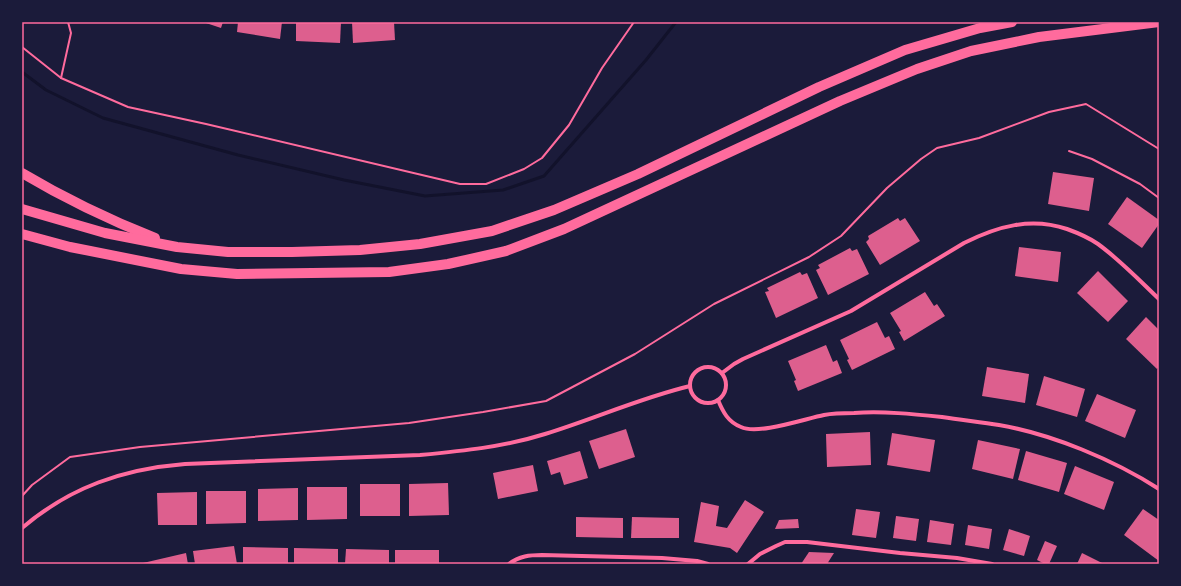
<svg xmlns="http://www.w3.org/2000/svg" width="1181" height="586" font-family="'Source Sans 3',sans-serif">
	<style>
		.lines { fill: none; stroke-linecap: round; stroke-linejoin: round }
		.stream { stroke: #12122b; stroke-width: 3 }
		.building { fill: #dd5f8e }
		.path { stroke: #ff6b9d; stroke-width: 2 }
		.minor { stroke: #ff6b9d; stroke-width: 4 }
		.motorway { stroke: #ff6b9d; stroke-width: 10 }
		.neatline { fill: none; stroke: #ff6b9d; stroke-width: 1.5 }
	</style>
	<rect width="100%" height="100%" fill="#1b1b3a"/>
	<g class="lines">
		<path class="stream" d="M22 72 46 90 103 118 238 155 344 180 425 196 503 190 544 176 646 60 676 22"/>
	</g>
	<g class="building">
		<path d="M203 22H223L221 28Z"/>
		<path d="M238 22H282L280 39 237 32Z"/>
		<path d="M296 22H341L340 43 296 41Z"/>
		<path d="M352 22H394L395 40 353 43Z"/>
		<path d="M1053 172 1094 178 1089 211 1048 204Z"/>
		<path d="M1127 197 1159 220V224L1142 248 1108 224Z"/>
		<path d="M898 218 900 221 905 218 920 241 880 265 866 242 869 239 868 236Z"/>
		<path d="M1019 247 1061 252 1058 282 1015 276Z"/>
		<path d="M850 248 852 251 857 249 869 274 828 295 816 270 820 268 818 265Z"/>
		<path d="M1098 271 1128 301 1108 322 1077 293Z"/>
		<path d="M800 272 802 275 807 273 818 298 776 318 765 292 769 291 767 288Z"/>
		<path d="M925 292 934 306 937 304 945 316 904 341 899 332 901 331 890 313Z"/>
		<path d="M1146 317 1159 330V366L1157 369 1126 339Z"/>
		<path d="M877 322 885 338 889 336 895 349 852 370 847 360 849 359 840 340Z"/>
		<path d="M826 345 833 362 837 360 842 373 798 391 794 381 796 380 788 361Z"/>
		<path d="M987 367 1029 374 1025 403 982 396Z"/>
		<path d="M1044 376 1085 389 1077 417 1036 405Z"/>
		<path d="M1097 394 1136 410 1125 438 1085 421Z"/>
		<path d="M626 429 635 457 599 469 589 441Z"/>
		<path d="M870 432 871 465 827 467 826 434Z"/>
		<path d="M892 433 935 440 930 472 887 465Z"/>
		<path d="M978 440 1020 449 1013 479 972 469Z"/>
		<path d="M580 451 588 478 564 485 560 472 551 475 547 461Z"/>
		<path d="M1026 451 1067 463 1059 492 1018 480Z"/>
		<path d="M533 465 538 491 498 499 493 473Z"/>
		<path d="M1075 466 1114 482 1104 510 1064 494Z"/>
		<path d="M448 483 449 515 409 516V484Z"/>
		<rect x="360" y="484" width="40" height="32"/>
		<path d="M307 487H347V519L307 520Z"/>
		<path d="M298 488V520L258 521V489Z"/>
		<path d="M206 491H246V523L206 524Z"/>
		<path d="M197 492V525H158L157 493Z"/>
		<path d="M745 500 764 512 737 553 730 548 694 542 701 502 719 506 716 526 727 528Z"/>
		<path d="M856 509 880 512 876 538 852 535Z"/>
		<path d="M1143 509 1159 520V561L1124 535Z"/>
		<path d="M896 516 919 519 916 541 893 538Z"/>
		<path d="M576 517 623 518V538L576 537Z"/>
		<path d="M632 517 679 518V538H631Z"/>
		<path d="M798 519 799 528 775 529 779 520Z"/>
		<path d="M930 520 954 524 951 545 927 542Z"/>
		<path d="M968 525 992 529 989 549 965 545Z"/>
		<path d="M1009 529 1030 536 1024 556 1003 550Z"/>
		<path d="M1045 541 1057 546 1049 564H1045L1037 560Z"/>
		<path d="M234 546 237 564H195L193 551Z"/>
		<path d="M243 547 288 548V564H243Z"/>
		<path d="M294 548 338 549V564H294Z"/>
		<path d="M346 549 389 550V564H345Z"/>
		<rect x="395" y="550" width="44" height="14"/>
		<path d="M809 552 834 553 827 564H801Z"/>
		<path d="M186 553 188 564H143V563Z"/>
		<path d="M1082 553 1102 563 1101 564H1077Z"/>
	</g>
	<g class="lines">
		<g class="path">
			<path d="M22 47 61 78 128 107 206 124 460 184H486L524 169 542 158 569 125 602 68 634 22"/>
			<path d="M61 78 71 33 68 22"/>
			<path d="M1069 151 1092 159 1140 184 1159 198"/>
			<path d="M22 496 32 485 70 457 140 447 409 423 483 412 546 401 635 354 714 304 809 257 841 236 887 188 921 159 937 148 979 138 1049 112 1086 104 1159 149"/>
		</g>
		<g class="minor">
			<circle cx="708" cy="385" r="18"/>
			<path d="M722 373 734 364 743 359 851 311 964 243C998 226 1031 217 1067 229 1078 233 1088 237 1098 244 1120 260 1139 280 1159 299"/>
			<path d="M718 400C723 412 728 422 741 427 758 435 804 419 824 415 834 413 844 413 854 413 883 411 913 414 942 417 961 420 980 422 999 425 1052 434 1114 460 1159 489"/>
			<path d="M22 528C70 487 123 469 185 464L420 455C462 451 504 447 545 434 594 419 640 398 690 386"/>
			<path d="M509 564C519 556 530 555 542 555L662 558 697 561 708 564"/>
			<path d="M748 564 760 554 776 546 785 542H807L900 553 957 558 992 564"/>
		</g>
		<g class="motorway">
			<path d="M22 173C64 198 110 220 155 238"/>
			<path d="M22 209 105 233 177 247 228 252H292L360 250 420 244 492 231 554 210 638 174 819 87 905 50 980 28 1012 22"/>
			<path d="M22 234 70 247 181 269 237 274 389 272 448 264 506 251 564 229 840 101 917 69 971 51 1039 37 1159 22"/>
		</g>
	</g>
	<rect width="1181" height="586" fill="none" stroke="#1b1b3a" stroke-width="46"/>
	<rect x="23" y="23" width="1135" height="540" class="neatline"/>
</svg>
